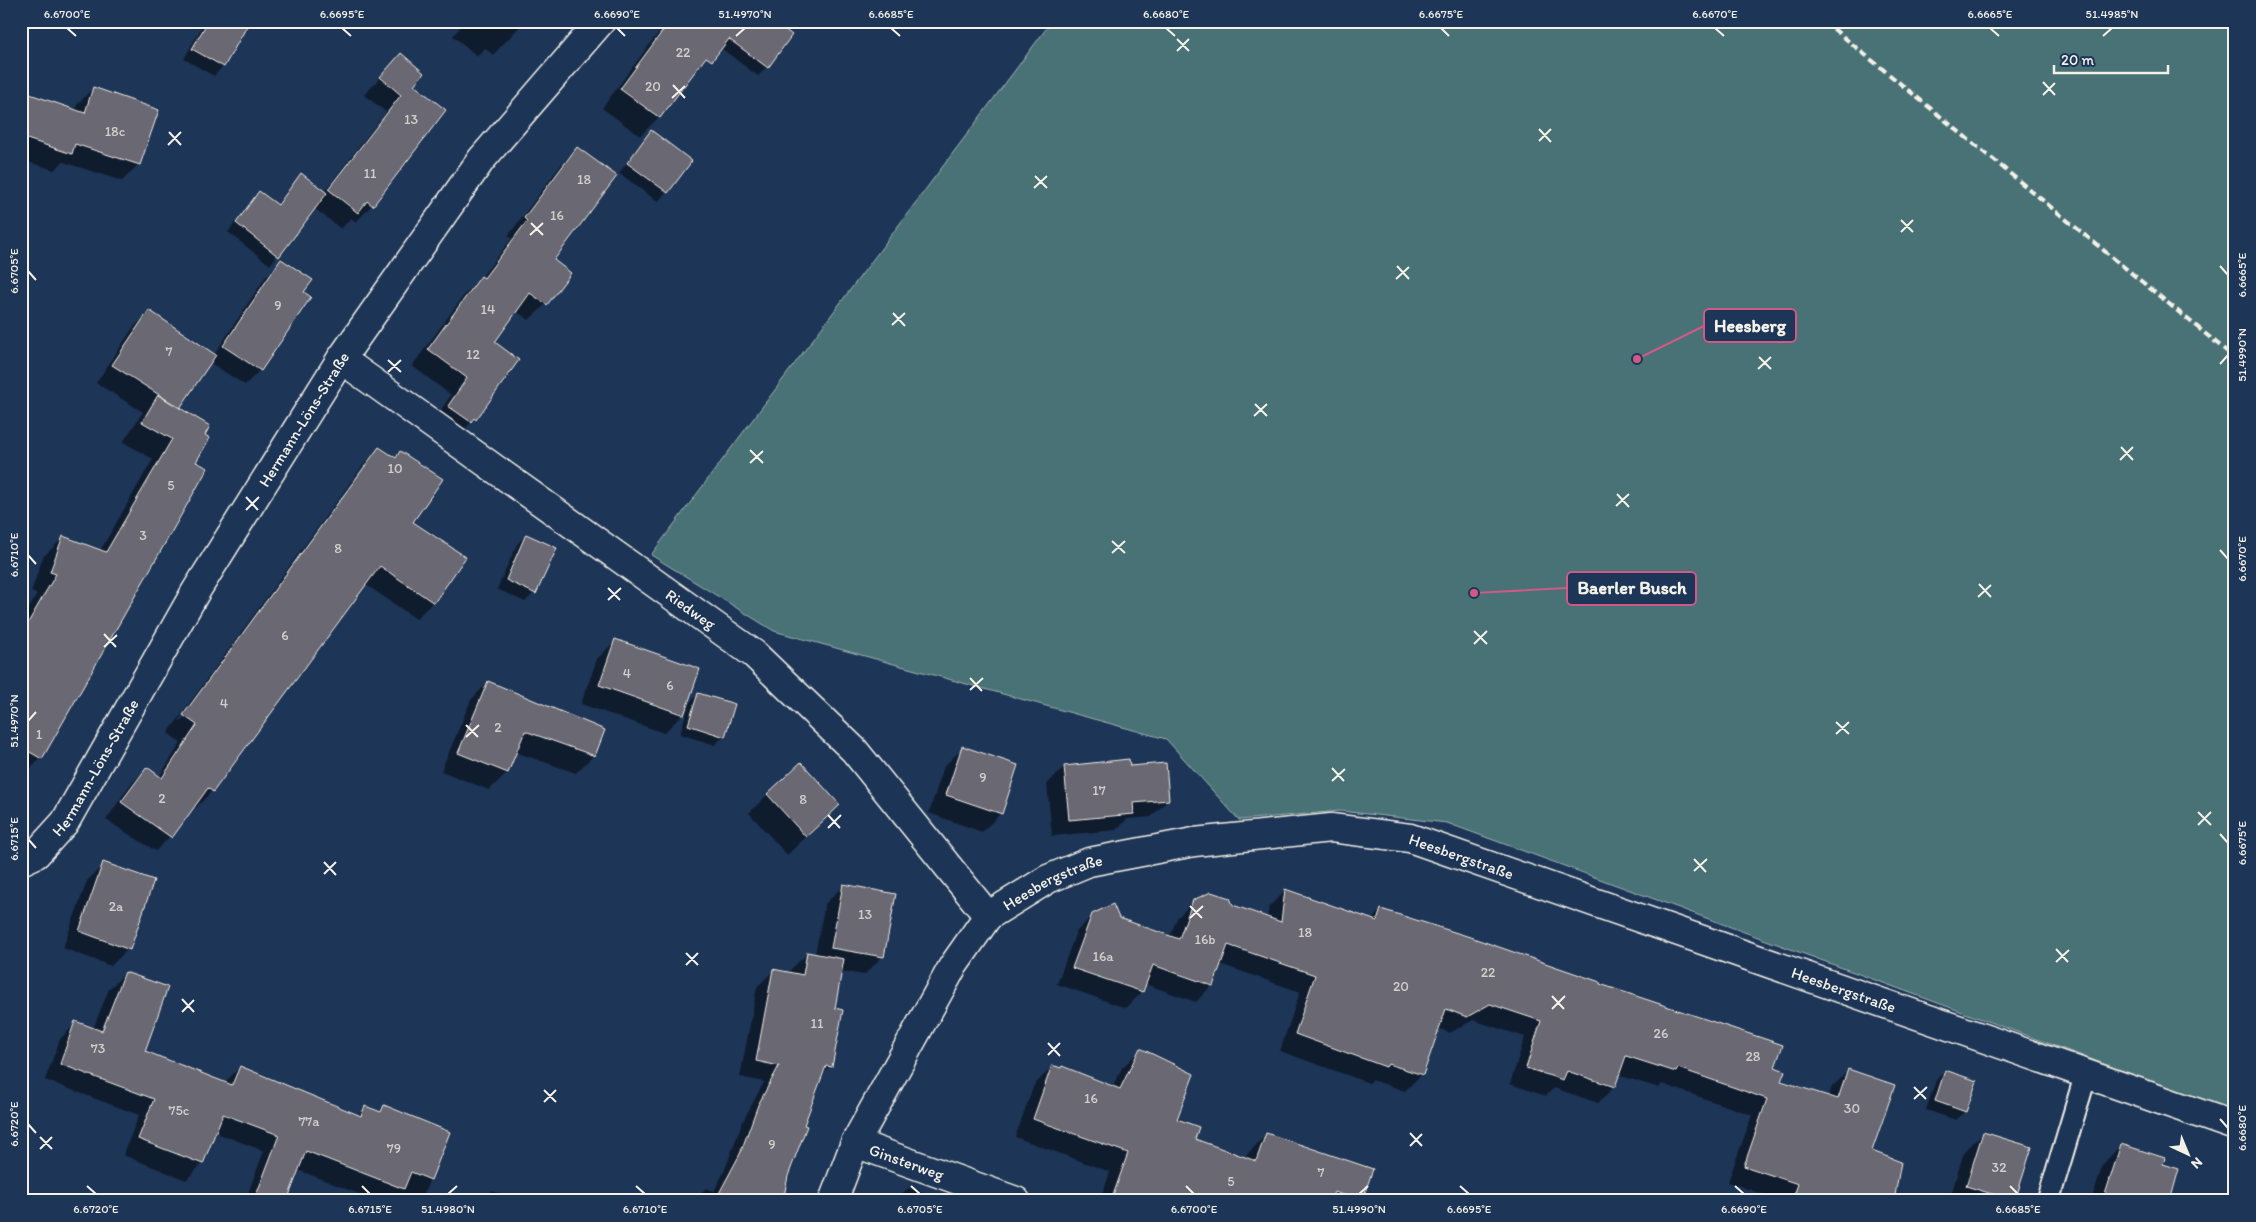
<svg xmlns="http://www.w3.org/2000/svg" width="2256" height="1222" font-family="Itim,sans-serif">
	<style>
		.green { fill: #497276; stroke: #9eb2af }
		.shadow { fill: #0007; fill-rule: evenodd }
		.building { fill: #696773; stroke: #f4f1e8 }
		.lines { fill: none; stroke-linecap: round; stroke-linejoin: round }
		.service-casing { stroke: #f4f1e8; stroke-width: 25 }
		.minor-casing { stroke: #f4f1e8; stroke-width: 31 }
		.service { stroke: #1d3557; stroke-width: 21 }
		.minor { stroke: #1d3557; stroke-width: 28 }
		.rail { stroke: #f4f1e8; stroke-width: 4; stroke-dasharray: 8 4; stroke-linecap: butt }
		.ticks { fill: none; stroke: #f4f1e8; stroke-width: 2 }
		.labels { text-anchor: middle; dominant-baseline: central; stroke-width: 4.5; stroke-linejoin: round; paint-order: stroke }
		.number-label { font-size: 14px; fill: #d1cecb }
		.street-label { font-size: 16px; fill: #f4f1e8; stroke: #1d3557 }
		.leader { fill: none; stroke: #d15985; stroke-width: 2 }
		.callout-dot { fill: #d15985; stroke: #1d3557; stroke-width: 2 }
		.callout { fill: #1d3557; stroke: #d15985; stroke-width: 2 }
		.callout-label { font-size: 18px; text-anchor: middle; font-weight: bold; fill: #f4f1e8 }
		.neatline { fill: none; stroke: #f4f1e8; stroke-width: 2 }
		.ticks-label { font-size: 12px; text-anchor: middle; fill: #f4f1e8 }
	</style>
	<rect width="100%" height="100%" fill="#1d3557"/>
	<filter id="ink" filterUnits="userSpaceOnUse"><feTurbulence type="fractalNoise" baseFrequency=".02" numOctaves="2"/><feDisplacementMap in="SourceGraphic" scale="10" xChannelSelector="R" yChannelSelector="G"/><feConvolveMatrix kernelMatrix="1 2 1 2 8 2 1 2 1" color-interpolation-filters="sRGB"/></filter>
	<g filter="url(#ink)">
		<path class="green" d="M1052 21H2235V1112L1447 823 1340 811 1239 820 1166 739 774 631 651 555Z"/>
		<g class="shadow">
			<path d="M205 21H231L244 29 223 66 214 76 184 59Z"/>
			<path d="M465 21H525L493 55 485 48 477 56 453 36Z"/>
			<path d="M671 21 712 46 659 117 640 136 602 108 655 37Z"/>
			<path d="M729 21 767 67 758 76 714 43Z"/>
			<path d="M401 55 412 85 372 205 356 222 351 218 341 229 314 208 270 265 228 232 259 193 276 206 301 175 324 192 386 112 364 95Z"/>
			<path d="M93 88 157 110 138 165 122 181 63 162 54 170 25 161 21 165V93L75 111 77 105Z"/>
			<path d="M651 132 690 162 658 202 619 173Z"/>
			<path d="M577 148 552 260 546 304 529 320 516 311 493 342 475 419 458 435 432 423 451 395 412 366 465 294 480 279 512 238 508 236 561 165Z"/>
			<path d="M281 261 303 292 310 297 260 370 245 385 209 362 178 408 203 436 195 462 41 758 21 778V622L37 594 31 592 43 557 63 538 100 551 153 459 123 442 143 412 96 383 133 328 150 311 214 355 266 276Z"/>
			<path d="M380 448 394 458 400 452 411 522 464 557 433 602 416 619 365 584 212 791 196 808 193 806 172 834 156 851 106 820 130 785 147 768 159 777 181 743 168 733 363 465ZM364 465H368L181 721 179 720Z"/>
			<path d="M526 535 534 593 525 602 497 589 517 544Z"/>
			<path d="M616 640 698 670 682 715 664 733 581 704 597 659Z"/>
			<path d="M488 682 594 755 576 773 515 752 507 773 489 790 441 771 471 700Z"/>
			<path d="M698 694 724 736 715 745 680 734 689 703Z"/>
			<path d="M963 748 1001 813 982 832 929 813 944 766Z"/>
			<path d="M1064 767 1129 768 1168 800 1151 817 1127 819 1116 830 1052 836 1047 784Z"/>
			<path d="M767 795 820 824 787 855 749 813Z"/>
			<path d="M104 864 128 949 111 966 63 948 87 881Z"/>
			<path d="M844 885 883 956 864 975 840 971 833 1009 831 1066 821 1075 802 1126 778 1201H694L706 1188 714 1191 724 1172 742 1123 764 1082 740 1077 757 987 773 971 790 974 791 969 808 953 815 954 825 904Z"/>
			<path d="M1285 890 1371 920 1381 910 1598 985 1774 1068 1779 1082 1828 1098 1832 1087 1848 1071 1870 1151 1893 1201H1782L1728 1182 1752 1115 1662 1084 1659 1088 1618 1075 1614 1087 1598 1103 1554 1088 1546 1096 1510 1084 1525 1037 1473 1020 1450 1033 1438 1028 1422 1074 1405 1091 1372 1080 1369 1083 1280 1051 1300 992 1220 964 1212 985 1196 1002 1145 984 1142 992 1126 1008 1057 984 1076 932 1093 915 1118 919 1170 937 1177 918 1194 901 1232 906 1267 918 1269 907Z"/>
			<path d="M125 973 144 1052 224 1083 240 1067 357 1116 366 1107 379 1112 384 1106 448 1133 423 1196 418 1201H377L298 1170 286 1201H245L264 1151 214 1132 202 1164 186 1180 123 1155 139 1115 45 1080 60 1039 76 1023 93 1029 109 989Z"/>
			<path d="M1140 1050 1176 1120 1193 1139 1246 1158 1248 1153 1266 1135 1371 1170 1360 1201H1100L1110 1172 1015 1137 1034 1085 1052 1067 1112 1087 1122 1068Z"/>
			<path d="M1945 1071 1965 1111 1956 1120 1926 1110 1936 1080Z"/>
			<path d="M21 1129 27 1131 21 1146Z"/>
			<path d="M1983 1133 2030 1148 2013 1201H1949L1964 1152Z"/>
			<path d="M2121 1145 2161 1165 2168 1201H2091L2103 1164Z"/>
			<path d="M908 1188 931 1196 929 1201H895Z"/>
			<path d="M492 1191 517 1201H482Z"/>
			<path d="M554 1197 564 1201H550Z"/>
		</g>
		<g class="building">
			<path d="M208 21H250L224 67 192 49Z"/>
			<path d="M670 21H774L792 35 768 68 729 39 712 61 706 57 660 118 620 89Z"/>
			<path d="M401 53 424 73 414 85 446 110 373 206 367 201 358 213 328 189 401 95 380 77Z"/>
			<path d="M93 87 159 110 140 165 75 144 72 154 21 137V91L85 113Z"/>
			<path d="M651 130 692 161 668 193 627 163Z"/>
			<path d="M577 147 617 176 554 260 571 273 547 305 530 293 495 342 519 360 476 420 474 418 471 422 448 406 467 378 428 349 481 276 484 278 527 221 524 218Z"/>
			<path d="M301 173 327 193 279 257 236 223 259 191 278 205Z"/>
			<path d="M281 259 313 280 304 292 311 297 261 371 223 346Z"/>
			<path d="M149 310 216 355 180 408 112 365Z"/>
			<path d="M158 395 210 426 205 435 210 438 196 462 208 468 42 759 21 747V635L56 574 50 572 63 536 106 552 172 439 142 422Z"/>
			<path d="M379 447 396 458 400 451 443 479 413 522 466 557 434 603 380 566 213 792 208 788 172 838 121 802 147 767 162 778 197 725 183 715Z"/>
			<path d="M526 534 557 548 536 594 506 580Z"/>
			<path d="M615 639 700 669 684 715 599 685Z"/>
			<path d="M488 681 605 730 595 756 525 731 508 773 458 753Z"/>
			<path d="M698 693 735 704 725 737 688 725Z"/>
			<path d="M962 746 1018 765 1002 814 946 795Z"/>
			<path d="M1129 759 1130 766 1166 763 1169 800 1133 803 1134 814 1069 820 1064 766Z"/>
			<path d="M801 762 840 805 806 837 767 794Z"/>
			<path d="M103 862 154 880 130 950 79 931Z"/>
			<path d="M843 884 896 894 884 957 831 948Z"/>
			<path d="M1285 889 1377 921 1381 909 1470 937 1600 982V984L1783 1045 1775 1067 1785 1071 1781 1081 1838 1099 1848 1069 1895 1085 1872 1151 1901 1162 1894 1201H1792L1798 1184 1744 1166 1767 1099 1678 1068 1676 1072 1626 1056 1615 1087 1567 1071 1563 1080 1526 1068 1541 1021 1490 1004 1467 1017 1446 1009 1423 1075 1388 1064 1386 1067 1295 1034 1315 975 1228 945 1213 986 1153 965 1143 992 1072 968 1092 914 1113 904 1119 918 1179 939 1193 900 1211 892 1230 898 1233 905 1281 922Z"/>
			<path d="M807 952 844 959 835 1008 843 1010 832 1067 826 1066 804 1125 807 1126 788 1176 783 1201H715L740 1154 758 1105 779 1066 756 1061 773 969 803 975Z"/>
			<path d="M125 972 168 987 145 1051 232 1085 240 1066 361 1116 365 1106 381 1112 384 1105 450 1132 431 1180 411 1172 404 1189 306 1151 287 1201H254L279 1135 223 1114 203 1164 138 1139 154 1099 60 1064 75 1021 102 1031Z"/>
			<path d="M1140 1048 1194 1074 1177 1119 1199 1127 1195 1139 1256 1161 1266 1133 1373 1169 1362 1201 1334 1192 1330 1201H1111L1128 1153 1033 1119 1052 1065 1061 1068 1062 1066 1120 1089Z"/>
			<path d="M1945 1070 1977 1081 1966 1112 1935 1101Z"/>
			<path d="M1983 1132 2032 1147 2015 1201 1966 1186Z"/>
			<path d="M2121 1144 2165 1158 2163 1164 2179 1169 2170 1201H2103Z"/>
		</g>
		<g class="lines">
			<g class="service-casing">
				<path id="service" d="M2048 1201 2086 1074"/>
			</g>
			<g class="minor-casing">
				<g id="minor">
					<path id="s1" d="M341 359 754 654 854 750 988 916"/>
					<path id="s2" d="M21 861 36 854 65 822 196 591 341 359 481 160 601 21"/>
					<path id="s3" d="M855 1143 1016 1201"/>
					<path id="s4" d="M833 1201 855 1143 953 966 988 916 1048 879 1089 862 1194 842 1331 828 1410 838 2235 1126"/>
				</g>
			</g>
			<use href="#service" class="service"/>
			<use href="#minor" class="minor"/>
			<path class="rail" d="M1824 21 2235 358"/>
		</g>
	</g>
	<path class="ticks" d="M67 28 76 36M342 28 351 36M617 28 625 36M891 28 900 36M1166 28 1175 36M1441 28 1449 36M1715 28 1724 36M1990 28 1999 36M736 36 745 28M2103 36 2112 28M1177 39 1189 51M1177 51 1189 39M2043 82 2055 95M673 85 685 98M2043 95 2055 83M672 98 685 86M1539 129 1551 142M169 132 181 145M1539 141 1551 129M168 145 181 132M1035 176 1047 188M1034 188 1047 176M1901 220 1913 232M531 223 543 235M1901 232 1913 220M530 235 543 223M1397 266 1409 279M2220 266 2228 275M28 271 36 280M1396 279 1409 267M893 313 905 326M892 325 905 313M1759 357 1771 369M388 360 401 372M2220 364 2228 355M1758 369 1771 357M388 372 401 360M1255 404 1267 416M1254 416 1267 404M2121 447 2133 460M750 450 763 463M2120 460 2133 447M750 463 763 451M1617 494 1629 507M246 497 258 510M1616 506 1629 494M246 510 259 497M1112 541 1125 553M2220 550 2228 559M1112 553 1125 541M28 555 36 564M1979 584 1991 597M608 588 620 600M1978 597 1991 585M608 600 621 588M1474 631 1487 644M104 634 116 647M1474 644 1487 631M104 647 117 635M970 678 982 691M970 690 983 678M28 721 36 712M1836 722 1849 734M466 725 478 737M1836 734 1849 722M466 737 479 725M1332 768 1344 781M1332 781 1345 769M2198 812 2211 825M828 815 840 828M2198 825 2211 812M828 828 841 815M2220 834 2228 843M28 839 36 848M1694 859 1706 872M324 862 336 875M1694 871 1707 859M324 874 336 862M1190 906 1202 918M1190 918 1203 906M2056 949 2068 962M686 953 698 965M2056 962 2069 950M686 965 698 953M1552 996 1564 1009M182 999 194 1012M1552 1009 1565 996M182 1012 194 1000M1048 1043 1060 1056M1048 1055 1060 1043M1914 1087 1926 1099M544 1090 556 1102M1914 1099 1927 1087M544 1102 556 1090M2220 1119 2228 1128M28 1124 36 1133M1410 1133 1422 1146M40 1137 52 1149M1410 1146 1422 1134M40 1149 52 1137M87 1186 96 1194M362 1186 370 1194M636 1186 645 1194M911 1186 920 1194M1186 1186 1194 1194M1460 1186 1469 1194M1735 1186 1744 1194M2010 1186 2018 1194M448 1194 457 1186M1359 1194 1368 1186"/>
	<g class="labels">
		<g class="number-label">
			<text x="683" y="52">22</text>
			<text x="653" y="86">20</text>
			<text x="411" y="119">13</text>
			<text x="115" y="131">18c</text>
			<text x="370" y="173">11</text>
			<text x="584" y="179">18</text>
			<text x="557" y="215">16</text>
			<text x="278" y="305">9</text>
			<text x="488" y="309">14</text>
			<text x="169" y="351">7</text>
			<text x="473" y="354">12</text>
			<text x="395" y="468">10</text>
			<text x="171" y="485">5</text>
			<text x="143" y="535">3</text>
			<text x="338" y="548">8</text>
			<text x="285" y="635">6</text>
			<text x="627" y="673">4</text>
			<text x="670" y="685">6</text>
			<text x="224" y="703">4</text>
			<text x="498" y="727">2</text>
			<text x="39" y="734">1</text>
			<text x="983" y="777">9</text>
			<text x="1099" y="790">17</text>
			<text x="162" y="798">2</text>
			<text x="803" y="799">8</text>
			<text x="116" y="906">2a</text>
			<text x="865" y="914">13</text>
			<text x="1305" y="932">18</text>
			<text x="1205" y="939">16b</text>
			<text x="1103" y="956">16a</text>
			<text x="1488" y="972">22</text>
			<text x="1401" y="986">20</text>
			<text x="817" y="1023">11</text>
			<text x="1661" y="1033">26</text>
			<text x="98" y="1048">73</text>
			<text x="1753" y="1056">28</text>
			<text x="1091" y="1098">16</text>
			<text x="1852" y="1108">30</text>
			<text x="179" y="1110">75c</text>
			<text x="309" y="1121">77a</text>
			<text x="772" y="1144">9</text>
			<text x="394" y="1148">79</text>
			<text x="1999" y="1167">32</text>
			<text x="1321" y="1172">7</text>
			<text x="1231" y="1181">5</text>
		</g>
		<g class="street-label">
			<text stroke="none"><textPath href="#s2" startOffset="528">Hermann-Löns-Straße</textPath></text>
			<text stroke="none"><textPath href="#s1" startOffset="430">Riedweg</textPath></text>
			<text stroke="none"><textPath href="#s2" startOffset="122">Hermann-Löns-Straße</textPath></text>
			<text stroke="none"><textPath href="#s4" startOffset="819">Heesbergstraße</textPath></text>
			<text stroke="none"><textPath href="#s4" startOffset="399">Heesbergstraße</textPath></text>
			<text stroke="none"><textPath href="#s4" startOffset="1224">Heesbergstraße</textPath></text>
			<text stroke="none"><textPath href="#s3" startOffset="55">Ginsterweg</textPath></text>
		</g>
	</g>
	<path class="leader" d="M1637 359L1704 326M1474 593L1567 588"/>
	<g class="callout-dot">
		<circle cx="1637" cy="359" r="5"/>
		<circle cx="1474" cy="593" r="5"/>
	</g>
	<g class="callout">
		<rect x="1704" y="309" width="92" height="33" rx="5"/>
		<rect x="1567" y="572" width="129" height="33" rx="5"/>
	</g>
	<g class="callout-label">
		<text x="1750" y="332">Heesberg</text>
		<text x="1632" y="594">Baerler Busch</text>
	</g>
	<rect width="2256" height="1222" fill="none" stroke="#1d3557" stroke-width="55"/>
	<g transform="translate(2188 1154) rotate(136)" stroke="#1d3557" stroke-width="4" paint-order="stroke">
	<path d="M0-4L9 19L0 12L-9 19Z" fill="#f4f1e8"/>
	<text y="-8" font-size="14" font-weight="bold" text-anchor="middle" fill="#f4f1e8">N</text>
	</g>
	<path d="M2054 65v8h114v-8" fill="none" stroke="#f4f1e8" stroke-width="2.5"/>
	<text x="2061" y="65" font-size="15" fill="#f4f1e8" stroke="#1d3557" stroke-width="4" paint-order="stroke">20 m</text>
	<rect x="28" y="28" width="2200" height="1166" class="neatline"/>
	<g class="ticks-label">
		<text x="67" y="18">6.6700°E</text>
		<text x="342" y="18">6.6695°E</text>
		<text x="617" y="18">6.6690°E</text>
		<text x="745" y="18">51.4970°N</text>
		<text x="891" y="18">6.6685°E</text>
		<text x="1166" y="18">6.6680°E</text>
		<text x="1441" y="18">6.6675°E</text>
		<text x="1715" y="18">6.6670°E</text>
		<text x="1990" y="18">6.6665°E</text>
		<text x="2112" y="18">51.4985°N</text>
		<text transform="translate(14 271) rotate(-90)" y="4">6.6705°E</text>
		<text transform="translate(2242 275) rotate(-90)" y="4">6.6665°E</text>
		<text transform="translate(2242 355) rotate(-90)" y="4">51.4990°N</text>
		<text transform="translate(14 555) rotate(-90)" y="4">6.6710°E</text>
		<text transform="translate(2242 559) rotate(-90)" y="4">6.6670°E</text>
		<text transform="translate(14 721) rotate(-90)" y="4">51.4970°N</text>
		<text transform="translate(14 839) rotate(-90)" y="4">6.6715°E</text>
		<text transform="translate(2242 843) rotate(-90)" y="4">6.6675°E</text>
		<text transform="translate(14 1124) rotate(-90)" y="4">6.6720°E</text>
		<text transform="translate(2242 1128) rotate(-90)" y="4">6.6680°E</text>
		<text x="96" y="1213">6.6720°E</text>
		<text x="370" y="1213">6.6715°E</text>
		<text x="448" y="1213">51.4980°N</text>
		<text x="645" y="1213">6.6710°E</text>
		<text x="920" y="1213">6.6705°E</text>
		<text x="1194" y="1213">6.6700°E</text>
		<text x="1359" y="1213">51.4990°N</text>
		<text x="1469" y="1213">6.6695°E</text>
		<text x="1744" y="1213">6.6690°E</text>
		<text x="2018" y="1213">6.6685°E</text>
	</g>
</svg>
